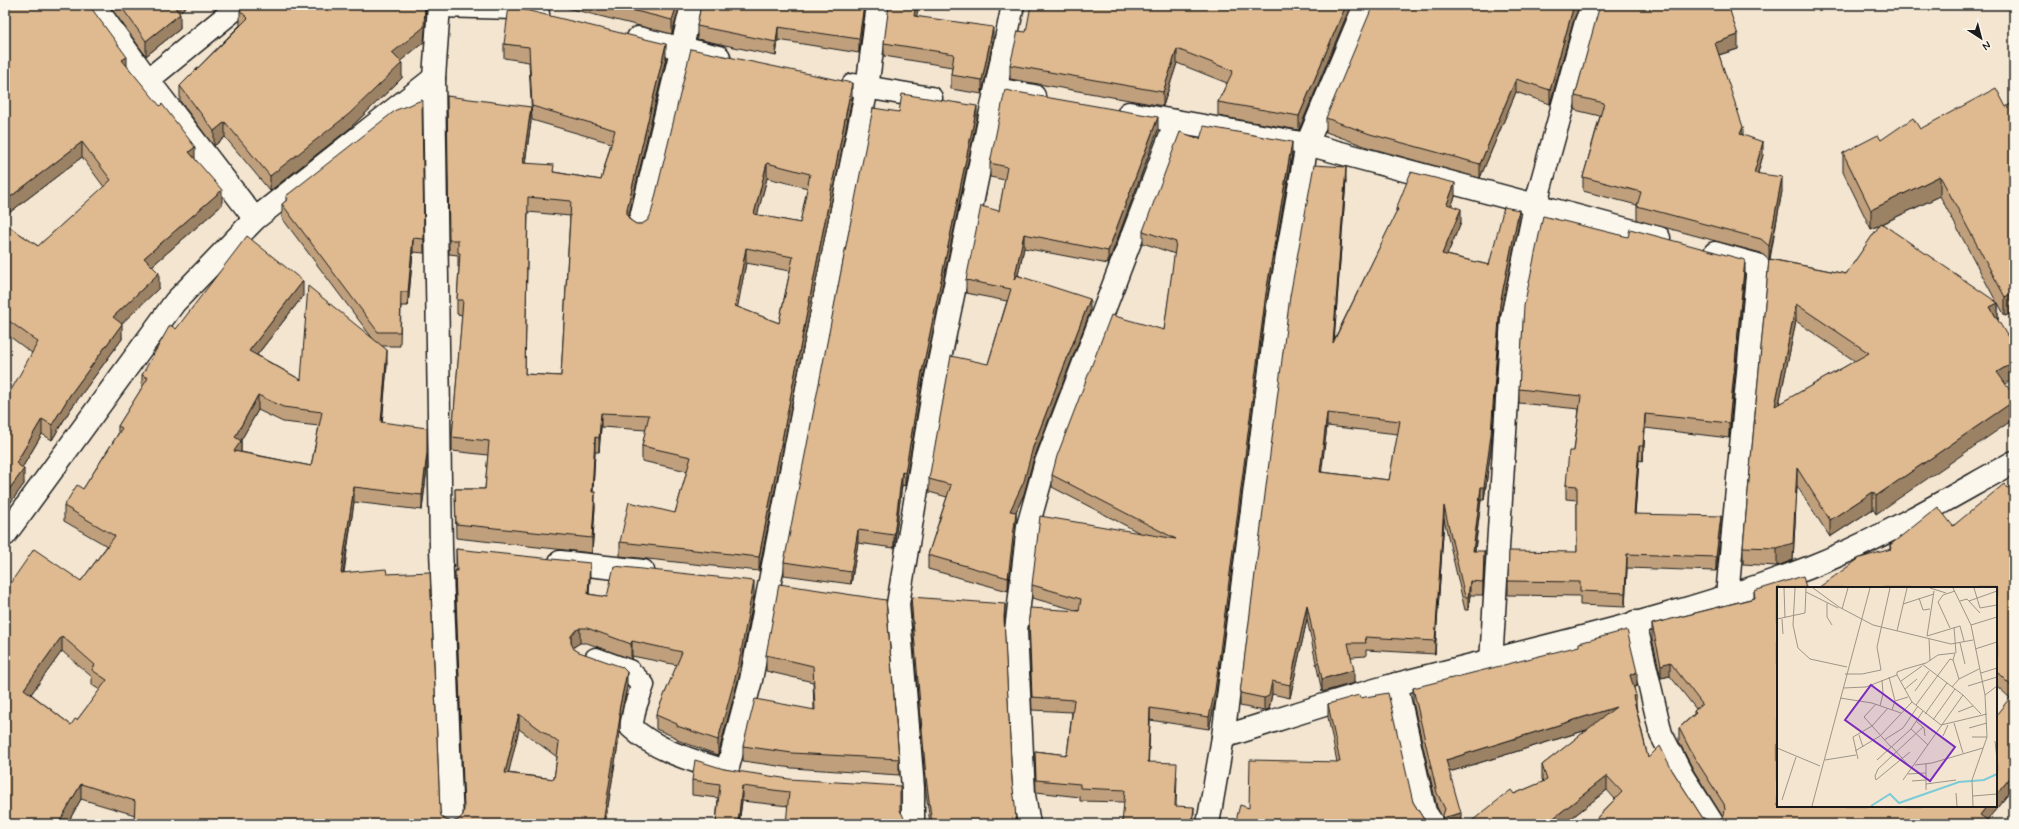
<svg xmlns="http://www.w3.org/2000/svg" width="2019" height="829" font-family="Mynerve,sans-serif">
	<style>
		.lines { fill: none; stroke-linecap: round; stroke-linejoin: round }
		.street-casing { stroke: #1c1c1c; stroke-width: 25 }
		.street { stroke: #fbf7ec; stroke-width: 22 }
		.wall { fill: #c0a07c; stroke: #1c1c1c; fill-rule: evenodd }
		.shaded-wall { fill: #9c8265; stroke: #1c1c1c }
		.building { fill: #dfba90; stroke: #1c1c1c; fill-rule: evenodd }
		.inset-river { fill: none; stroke: #7cccd8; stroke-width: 2 }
		.inset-road { fill: none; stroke: #9d9588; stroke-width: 1 }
		.view { fill: #7b2cbf; fill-opacity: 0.15; stroke: #7b2cbf; stroke-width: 2 }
		.inset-edge { fill: none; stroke: #1c1c1c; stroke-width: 2 }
	</style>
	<rect width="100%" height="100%" fill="#f3e5d0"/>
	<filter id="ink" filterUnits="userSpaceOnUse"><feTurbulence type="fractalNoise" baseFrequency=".025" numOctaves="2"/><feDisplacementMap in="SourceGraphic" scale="8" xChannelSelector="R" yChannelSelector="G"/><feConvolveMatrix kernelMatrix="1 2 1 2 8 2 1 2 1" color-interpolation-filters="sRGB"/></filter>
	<g filter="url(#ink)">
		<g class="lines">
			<g class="street-casing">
				<g id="street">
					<path d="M94 5 148 80 255 219"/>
					<path d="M439 5 434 78 441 549 452 824"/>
					<path d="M439 6 515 8 538 14"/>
					<path d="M638 38 719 57"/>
					<path d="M148 80 240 5"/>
					<path d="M853 85 931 98"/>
					<path d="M996 89 1034 96"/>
					<path d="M1129 113 1307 144 1659 238"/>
					<path d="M639 226 692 5"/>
					<path d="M1715 253 1758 265 1727 596"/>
					<path d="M5 535 175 302 255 219 434 78"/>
					<path d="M560 562 643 571"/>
					<path d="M1635 622 1661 734 1683 777 1713 824"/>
					<path d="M596 659 629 671 643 685 635 707 631 727C655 750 691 760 723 770"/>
					<path d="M1491 662 1512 318 1535 206 1586 22 1593 5"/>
					<path d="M1396 684 1425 812 1433 824"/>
					<path d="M1223 737C1281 719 1339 699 1397 684 1534 648 1675 619 1808 568 1880 540 1947 499 2014 462"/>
					<path d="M727 771 751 680 834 248 867 88 878 5"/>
					<path d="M913 824V788L898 604 934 387 1013 5"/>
					<path d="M1029 824 1024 795 1016 631 1028 526 1045 465 1176 121"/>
					<path d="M1208 824 1223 737 1278 307 1307 144 1365 5"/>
				</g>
			</g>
			<use href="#street" class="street"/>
		</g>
		<g class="wall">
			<path d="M109 5H188L179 12 180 29 146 56Z"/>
			<path d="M555 5H680L672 34Z"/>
			<path d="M701 5H865L859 53 778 40 776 56 697 39V26Z"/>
			<path d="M1351 5 1299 130 1218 116V102L1227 83 1177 63 1163 106 1010 79V65L1026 32Z"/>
			<path d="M1601 5H1738L1730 11 1738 49 1719 55 1743 135 1763 155 1758 173 1782 191 1770 259 1846 274 1880 225 1871 229 1843 172V153L1881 140 2006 107 2014 102V312L2005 316 1998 303V320L2006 384 1876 514 1873 509 1830 537 1797 486 1793 560 1777 566 1743 564V547L1769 260 1761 253 1637 220V205L1583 191V177L1600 116 1575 110V96ZM1940 196 1997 303 1882 224ZM1796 321 1855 361 1779 404Z"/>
			<path d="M240 11 426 19 424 42 400 61 402 78 349 129 270 191 225 137 214 146 180 101V86L240 25Z"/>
			<path d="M917 16 993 41 982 94 951 89V75L952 67 884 56V43Z"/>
			<path d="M1574 19 1550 104 1516 92 1480 178 1370 148 1326 132V118Z"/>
			<path d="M504 44 666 58 628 217 630 220 636 224H642L852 98 759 571 620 556V542L675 513 687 471 642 461V446L646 430 601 427 599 452H595L593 492 595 507 592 553 456 538 455 489H485L488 455 452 451V437L462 315 457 314V300L459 267H458V255L449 254 447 96 531 122 525 163 554 172 601 180 611 143 532 120 529 62 504 58ZM767 178 808 188 800 223 757 215ZM528 212 570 216 561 376 525 374ZM746 263 790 271 779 323 737 307Z"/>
			<path d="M127 66 195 159 222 205 152 266 159 288 121 323 122 339 70 410 52 440 42 434 22 468 24 484 5 510 32 353 5 333V224L38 246 104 187 82 157 5 216Z"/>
			<path d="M422 100 424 253 413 252 408 306H401L400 346H382L387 365 382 422 427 468 422 510 354 502 344 573 387 574 441 816 446 820 452 822 458 820 463 815 464 811 455 585V571H456V549L590 578 589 594 607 597 754 596 739 677 718 755 677 740V738L656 729V715L677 665 632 656 631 659 587 643H580L575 646 573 648 574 649 627 687 620 720V732L605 824H134L135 815 81 799 67 824H5V591L81 581 107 546 64 521V506L83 489 118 434V426L142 388V375L176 329 303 296 257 355 301 380 373 339 282 218V204L286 201V196ZM258 410 283 422 319 426 311 466 241 452V440ZM62 651 92 677V685L100 690 77 720 71 725 31 694ZM519 729 557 757 554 779 508 773Z"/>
			<path d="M899 112 977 118 922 384 905 486 902 485 894 548 858 543 851 584 784 575V562Z"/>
			<path d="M1158 130 1108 264 1024 248 1018 275 1090 312 1033 461 1024 494 1016 512V525L1008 591 928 569V555L947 497 929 492V479L988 364 1007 301 966 293V280L999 211 1005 180 990 177V163Z"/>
			<path d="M1200 139 1292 154 1266 305 1215 702 1209 729 1150 720 1148 762 1177 776 1176 806 1194 819 1124 802 1080 801V797L1036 792 1035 751 1067 755 1072 712 1032 710 1029 631V619L1079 611 1032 598V585L1140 533 1052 487V475L1164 330 1175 254 1143 243V231Z"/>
			<path d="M1346 180 1334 340 1396 214V209L1455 197 1451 206 1461 222 1447 255 1489 265 1519 223 1500 317 1491 448 1484 500H1481L1475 551 1484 564 1483 595H1470L1468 610H1465L1444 519 1435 654 1366 650V656L1351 657 1354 683 1322 692 1307 619 1290 698 1272 694 1269 709 1264 711 1240 706V693ZM1327 426 1398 434 1389 480 1321 472Z"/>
			<path d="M1745 274 1729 438 1645 428 1643 461 1639 460 1635 514 1721 530 1716 571 1627 568 1625 607 1580 605V596L1508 595V581L1577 552V500L1566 499V485L1574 451 1579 409 1519 403V389Z"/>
			<path d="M2014 484V787L1987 820 1591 824 1615 799 1607 790 1564 824H1468L1514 794 1543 782 1542 779V765L1587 730 1449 772 1461 824H1442V817L1437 807 1413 702V688L1637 686 1634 687 1636 706 1648 758 1672 770 1702 817 1708 821 1714 823 1720 820 1723 817 1694 771 1679 742V728L1694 714V711L1696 709 1670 676 1661 678 1652 638V624L1754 598V591L1778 588 1996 806 2010 698 1996 685V588L1890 549V545L1953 526Z"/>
			<path d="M911 597 1005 619 1004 627 1012 781 1016 824H930L926 792 911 612Z"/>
			<path d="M886 600 899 759V775L792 768 743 761V746L814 709 813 682 766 671V655Z"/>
			<path d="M1360 698 1413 802 1423 818 1429 824 1249 808 1337 762 1328 717V704Z"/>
			<path d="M724 769 900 810 904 824 788 806 742 801 739 824H716L718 798 692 795V780Z"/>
		</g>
		<g class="shaded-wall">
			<path d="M172 5H188L172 18Z"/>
			<path d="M425 5 426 19 424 42 392 68V53Z"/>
			<path d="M677 5H680L672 34V20Z"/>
			<path d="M864 5H865L859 53V39Z"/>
			<path d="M916 5H919L914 29V16Z"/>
			<path d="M1346 5H1351L1299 130V116Z"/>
			<path d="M1574 5H1580L1574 19 1550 104V90Z"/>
			<path d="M1727 5H1738L1727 14Z"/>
			<path d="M180 14V29L146 56V41Z"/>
			<path d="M778 27V40L776 56V42Z"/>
			<path d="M993 27V41L982 94V80Z"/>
			<path d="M1738 35V49L1715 56V43Z"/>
			<path d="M666 44V58L627 223V209Z"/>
			<path d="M1177 49V63L1163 106V92Z"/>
			<path d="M127 57V72L122 60Z"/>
			<path d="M402 63V78L349 129 270 191V176Z"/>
			<path d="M1516 79V92L1480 178V164Z"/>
			<path d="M852 83V98L759 571V557Z"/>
			<path d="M977 106V118L922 384 905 486V473L922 372Z"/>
			<path d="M531 107V122L523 177V163Z"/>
			<path d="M1158 117V130L1108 264V251Z"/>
			<path d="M225 122V137L214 146V131Z"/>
			<path d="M1743 127V141L1740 134Z"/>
			<path d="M82 142V157L5 216V201Z"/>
			<path d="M1292 142V154L1266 305 1215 702 1209 729V717L1266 293Z"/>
			<path d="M1763 142V155L1754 186V173Z"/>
			<path d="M195 147V162L189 152Z"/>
			<path d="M767 163V178L754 228V214Z"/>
			<path d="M1346 167V180L1333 356V343Z"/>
			<path d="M1940 176V196L1871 229V210Z"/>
			<path d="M1782 177V191L1769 260V246Z"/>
			<path d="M1455 183V197L1447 217V204Z"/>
			<path d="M222 190V205L144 273V258Z"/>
			<path d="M1461 209V222L1442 267V254Z"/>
			<path d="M1519 210V223L1500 317 1491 448 1484 500V487L1500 304Z"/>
			<path d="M1024 234V248L1014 293V280Z"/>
			<path d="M413 238V252L408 306V292Z"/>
			<path d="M746 248V263L735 321V306Z"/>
			<path d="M1745 260V274L1729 438V423Z"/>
			<path d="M159 273V288L113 332V317Z"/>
			<path d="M303 281V296L249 365V351Z"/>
			<path d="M2014 292V312L2005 316V297Z"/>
			<path d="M1090 299V312L1033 461 1024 494 1016 512V525L1008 591 1010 511 1033 447Z"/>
			<path d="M1998 303V320L1990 307Z"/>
			<path d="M1796 304V321L1775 424V406Z"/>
			<path d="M122 324V339L70 410 52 440V425L70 395Z"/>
			<path d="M387 350V365L381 437V422Z"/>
			<path d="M2014 362V379L1997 389V372Z"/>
			<path d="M258 395V410L240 442 241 441V455L234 466 235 437Z"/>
			<path d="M2014 401V419L1876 514V496Z"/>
			<path d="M601 413V427L599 452V438Z"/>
			<path d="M1327 413V426L1320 485V472Z"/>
			<path d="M1645 414V428L1643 461V446Z"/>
			<path d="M42 419V434L16 478V463Z"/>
			<path d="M595 437V452L592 506V492Z"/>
			<path d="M1639 446V460L1634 528V514Z"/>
			<path d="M427 453V468L422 510V495Z"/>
			<path d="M1797 468V486L1793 560 1777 566V548Z"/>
			<path d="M24 469V484L5 510V495Z"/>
			<path d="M902 472V485L894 548V535Z"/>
			<path d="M354 487V502L341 587V573Z"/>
			<path d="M1481 487V500L1473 564V551Z"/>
			<path d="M595 492V507L592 553V538Z"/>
			<path d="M1873 492V509L1830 537V520Z"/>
			<path d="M1444 506V519L1435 654V641Z"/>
			<path d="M1721 516V530L1716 571V557Z"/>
			<path d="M858 530V543L851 584V572Z"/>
			<path d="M1484 551V564L1483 595V582Z"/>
			<path d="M1627 554V568L1625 607V593Z"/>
			<path d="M590 563V578L588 609V594Z"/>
			<path d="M754 581V596L739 677 718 755V740Z"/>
			<path d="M1470 581V595L1468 610V597Z"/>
			<path d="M1005 604V619L1004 632V617Z"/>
			<path d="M1307 605V619L1290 698V685Z"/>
			<path d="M580 628V643L575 646 571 651V636L575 631Z"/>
			<path d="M62 636V651L24 704V689Z"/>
			<path d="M632 641V656L631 659V644Z"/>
			<path d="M1670 662V676L1661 678V665Z"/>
			<path d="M1354 670V683L1322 692V679Z"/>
			<path d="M627 672V687L620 720V732L605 824H603L619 710Z"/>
			<path d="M1637 672V686L1630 688V675Z"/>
			<path d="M1272 681V694L1269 709 1264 711V698Z"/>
			<path d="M1636 695V709L1633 696Z"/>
			<path d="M1616 707V721L1446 773V760Z"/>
			<path d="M1150 708V720L1148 775V762Z"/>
			<path d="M519 714V729L505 788V773Z"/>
			<path d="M2014 773V787L1984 824 1980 815 1987 806H1996V795Z"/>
			<path d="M1607 776V790L1564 824H1546Z"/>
			<path d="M81 784V799L67 824H58Z"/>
			<path d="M742 786V801L739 824H738Z"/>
			<path d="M1194 807V819L1193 824H1192Z"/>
			<path d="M1461 813V824H1442V818Z"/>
		</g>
		<g class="building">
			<path d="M5 5H89L127 57 122 60 160 106 162 104 195 147 189 152 222 190 144 258 159 273 113 317 122 324 70 395 52 425 42 419 16 463 24 469 5 495V401L38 342 5 318V224L38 246 111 180 82 142 5 201Z"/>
			<path d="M120 5H173L180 14 146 41Z"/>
			<path d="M245 5H425L424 27 392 53 402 63 349 114 270 176 225 122 214 131 180 86 248 18 240 11Z"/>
			<path d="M611 5H677L672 20Z"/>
			<path d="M701 5H864L859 39 778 27 776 42 697 26Z"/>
			<path d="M889 5H916L914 16 993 27 982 80 951 75 954 54 884 43Z"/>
			<path d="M1031 5H1346L1299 116 1218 102 1233 71 1177 49 1163 92 1010 65 1018 31 1026 32Z"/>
			<path d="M1373 5H1574L1550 90 1516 79 1480 164 1370 134 1326 118Z"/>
			<path d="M1601 5H1728L1738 35 1715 43 1743 127 1740 134 1763 142 1754 173 1782 177 1769 246 1761 239 1637 206 1641 192 1583 177 1604 103 1575 96 1598 12Z"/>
			<path d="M509 6 666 44 627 209V215L630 220 636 224H642L648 220 651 214 691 49 852 83 759 557 620 542 629 502 675 513 691 457 642 446 649 415 601 413 599 438 595 437 592 492H595L592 538 456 524 455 489H485L489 441 452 437 463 300H457L460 253H458V240H449L447 96 531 107 523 163 554 165 553 172 601 180 615 130 532 106 529 47 504 44ZM767 163 810 174 800 223 754 214ZM528 197 571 201 561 376 525 374ZM746 248 793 257 779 323 735 306Z"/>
			<path d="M1996 88 2006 107 2014 102V292L2005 297 1940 176 1871 210 1843 153 1878 135 1881 140 1913 118 1920 129Z"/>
			<path d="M1005 90 1158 117 1108 251 1024 234 1014 280 1016 275 1090 299 1033 447 1024 481 1010 511 1016 512 1008 578 928 555 951 485 929 479 951 356 988 364 1011 289 966 280 981 206 999 211 1007 167 990 163Z"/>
			<path d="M902 94 977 106 922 372 905 473 902 472 894 535 858 530 851 572 784 562 873 108 899 112Z"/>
			<path d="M422 100 424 239 413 238 408 292H401L400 332H378L282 204 288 199 286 196 396 110Z"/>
			<path d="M1204 126 1292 142 1266 293 1215 690 1209 717 1150 708 1148 762 1177 763 1175 806 1194 807 1192 824H1122L1125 790 1080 788V784L1036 780 1035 751 1067 755 1074 700 1032 697 1029 619 1030 608 1079 611 1081 599 1032 585 1040 516 1176 539 1052 475 1057 456 1111 315 1164 330 1176 242 1143 231 1180 132 1200 139Z"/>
			<path d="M1314 165 1346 167 1333 343 1398 209H1396L1411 172 1455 183 1447 204 1461 209 1442 254 1489 265 1504 207 1519 210 1500 304 1491 435 1484 487H1481L1473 551H1484L1483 582 1470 581 1468 597H1465L1444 506 1435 641 1365 637 1366 643H1348L1354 670 1322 679 1307 605 1290 685 1272 681 1269 696 1264 698 1240 693 1290 296ZM1327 413 1400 421 1389 480 1320 472Z"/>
			<path d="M1543 216 1628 237 1630 229 1745 260 1729 423 1645 414 1643 446H1639L1634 514 1721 516 1716 557 1627 554 1625 593 1580 591V582L1508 581 1509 551 1577 552V486L1566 485 1569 451H1574L1581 396 1519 389 1524 306Z"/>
			<path d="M1881 223 1998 303 1990 307 2014 347V362L1997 372 2014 396V401L1876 496 1873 492 1830 520 1797 468 1793 543 1777 548 1743 547 1769 259 1846 274ZM1796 304 1869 353 1775 406Z"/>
			<path d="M247 236 303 281 249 351 301 380 308 286 387 350 381 422 427 428V453L422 495 354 487 341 573 386 569 387 574 430 572 440 810 441 816 446 820 452 822 458 820 463 815 464 809 455 571H457L456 549 590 563 588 594 607 597 614 566 754 581 739 663 718 740 677 726V724L656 715 682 652 632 641 631 644 587 628H580L575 631 571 636V643L574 649 579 652 622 667 627 672 619 710 620 717 603 823 606 824H134L135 801 81 784 58 824H5V591L34 549 81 581 115 536 64 506 77 485 83 489 122 428 118 426 148 378 142 375 170 325 176 329ZM258 395 283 407 322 412 311 466 234 451 241 441 235 437ZM62 636 95 665 92 670 107 680 77 720 75 719 71 725 24 689ZM519 714 559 743 554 779 505 773Z"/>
			<path d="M2004 484 2007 488 2014 484V689L1996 671V588H1818L1860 558 1891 549 1890 545 1938 507 1953 526Z"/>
			<path d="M1803 576 1806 588H1778V806H1987L1980 815 1993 824H1591L1622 792 1607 776 1546 824H1468L1511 790 1514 794 1547 780 1542 765 1616 707 1446 760 1461 813 1442 818 1445 809 1437 793 1413 688 1579 646V643L1627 630 1637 672 1630 675 1636 695 1633 696 1648 758 1660 746 1672 770 1702 817 1708 821 1714 823 1720 820 1724 816 1725 809 1724 804 1694 757 1679 728 1696 713 1694 711 1702 704 1670 662 1661 665 1652 624 1755 598 1754 591Z"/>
			<path d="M779 584 886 600 899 759 792 753 743 746 755 699 815 710 813 666 766 655Z"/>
			<path d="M911 597 1005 604 1004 617 1012 781 1015 804 1016 824H932L926 777Z"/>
			<path d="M1388 693 1413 802 1423 818 1429 823 1426 824H1235L1240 805 1249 808 1250 760 1340 762 1328 704 1359 695 1360 698Z"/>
			<path d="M2014 693V773L1996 795V715Z"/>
			<path d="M695 760 724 769 789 779 900 786V810L904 818 903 824H786L789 792 742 786 738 824H716L720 784 692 780Z"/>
		</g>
	</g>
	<g transform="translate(1777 587)">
		<rect width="220" height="220" fill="#f3e5d0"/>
		<path class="inset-river" d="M94 219 113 207 122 216 182 195 207 193 220 187"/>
		<path class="inset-road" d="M7 1 8 31M18 1 16 38 21 61 33 72 70 80M36 1 62 20 96 38 174 57 196 53M153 1 169 6M176 1 194 38 208 108 210 150 195 193 196 219M197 1 203 21M29 5 61 21M142 11 146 23 153 22M183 14 190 12 203 26M192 14 220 4M50 16V30L55 38M126 17 157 7M203 21 220 18M65 22 71 1M0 32 28 26 29 1M5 32 6 47M194 38 220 30M177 40 179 66M173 41 161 15 166 8 178 4M120 44 130 1M150 49 183 39 187 54M150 49 157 4M152 51 153 74M183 56 188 77M198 62 220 55M145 77 186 108 204 127M204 86 220 81M68 87H85L104 83 100 60 113 1M120 88 135 115 164 138 210 127M112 90 118 114 115 123M124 94 145 79M191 99 220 90M175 100 182 92 202 82M66 101 89 100 120 88V85L128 82 149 76 161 68 178 66 176 73 182 92M128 102 140 92M138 104 152 84M208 108 220 99M63 111 95 116 124 126M118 114 131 110M99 117 87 130 114 160M139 118 173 72 176 73M103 119 106 107 105 93M181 125 196 119M148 127 170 96M156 133 178 102M139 134 147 141 148 149M177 136 186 166M192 141 210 136M134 142 151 158M82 148 86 160M166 149 171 138M195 150H210M107 153 126 141 141 119M218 154 220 173M115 160 134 181M0 161 43 179M78 164 103 149 135 115M133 165 99 193 98 189 101 182 146 140M81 172 76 150 95 139 111 121M48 173 79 168M100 173 134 142 146 124M149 177V203M138 178 155 176 206 161M131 187 149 186M126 193 186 108M135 194 149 193M149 197 179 193M179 206 180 219M196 209 220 207M5 213 19 170M35 219 93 1"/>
		<path class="view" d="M94 98 178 160 153 194 68 133Z"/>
		<rect width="220" height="220" class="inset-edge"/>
	</g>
	<rect width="2019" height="829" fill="none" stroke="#fbf7ec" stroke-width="20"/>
	<rect x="10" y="10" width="1999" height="809" fill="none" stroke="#1c1c1c" stroke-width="1.5" filter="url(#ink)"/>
	<g transform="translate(1981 38) rotate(144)" stroke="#fbf7ec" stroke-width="3" paint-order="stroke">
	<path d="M0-3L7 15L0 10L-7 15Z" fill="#1c1c1c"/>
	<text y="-6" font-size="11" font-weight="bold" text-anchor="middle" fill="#1c1c1c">N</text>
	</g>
</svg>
